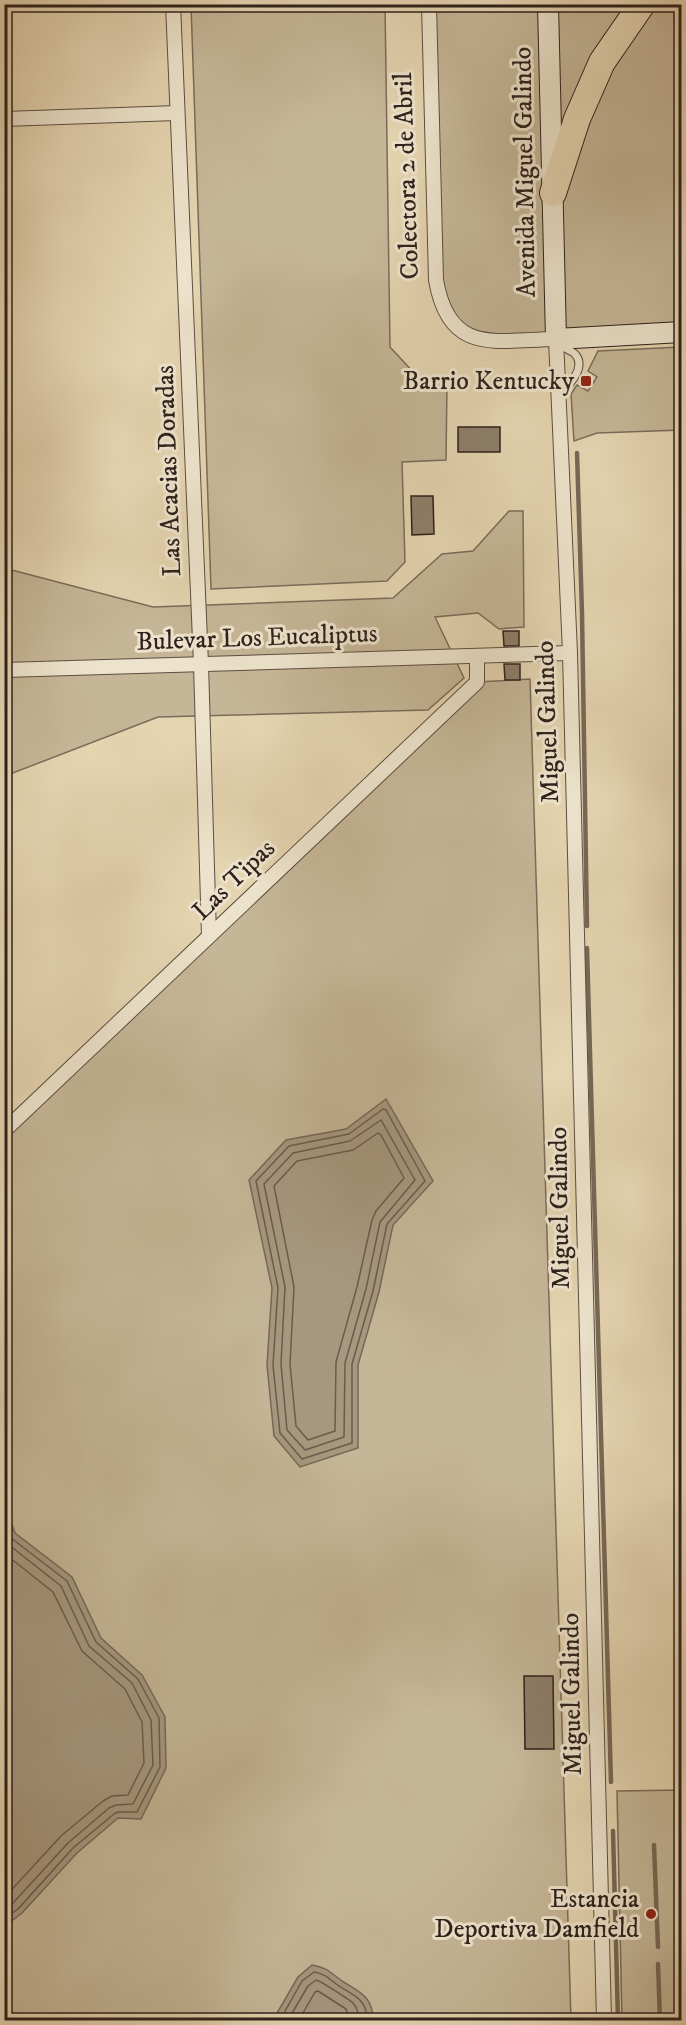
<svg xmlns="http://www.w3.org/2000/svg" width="686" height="2025" font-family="'IM FELL DW Pica',serif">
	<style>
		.green { fill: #c5b697; stroke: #7a6c5a; stroke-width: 1.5 }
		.water { fill: #a6977e; stroke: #766857; stroke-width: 1.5 }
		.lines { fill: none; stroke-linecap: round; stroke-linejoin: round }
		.shore { stroke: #6a5c4d; stroke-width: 1.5 }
		.stream { stroke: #766857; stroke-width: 4.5 }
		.building { fill: #8d7e69; stroke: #2e211c; stroke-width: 1.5 }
		.lane-casing { stroke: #5c4e41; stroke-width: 9 }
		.street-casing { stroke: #5c4e41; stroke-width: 16 }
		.secondary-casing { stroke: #2e211c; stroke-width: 22 }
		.highway-casing { stroke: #2e211c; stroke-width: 28 }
		.lane { stroke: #ede3cc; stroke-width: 7 }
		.street { stroke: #ede3cc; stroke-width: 14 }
		.secondary { stroke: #ede3cc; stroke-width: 20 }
		.highway { stroke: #e4d4b0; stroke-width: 26 }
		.poi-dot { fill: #8f2418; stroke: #ede3cc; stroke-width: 2 }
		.labels { text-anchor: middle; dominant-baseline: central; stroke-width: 6; stroke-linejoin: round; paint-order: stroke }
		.street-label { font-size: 26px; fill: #2e211c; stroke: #ede3cc }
		.poi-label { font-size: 26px; fill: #2e211c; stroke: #ede3cc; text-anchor: end }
	</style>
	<rect width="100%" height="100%" fill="#e4d4b0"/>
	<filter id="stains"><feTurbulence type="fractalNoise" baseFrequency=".00333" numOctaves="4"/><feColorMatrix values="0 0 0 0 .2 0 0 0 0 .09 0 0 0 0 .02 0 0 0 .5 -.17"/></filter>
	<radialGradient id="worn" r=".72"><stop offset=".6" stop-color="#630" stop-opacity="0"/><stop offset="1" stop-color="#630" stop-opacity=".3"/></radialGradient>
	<g class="green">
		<path d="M191 5H385L390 347 416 375 447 384 446 460 402 462 405 562 387 581 211 589Z"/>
		<path d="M429 5H681V332L473 338 439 299Z"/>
		<path d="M681 347V430L597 433 574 441 571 394 577 385 588 391 597 377 588 371 598 351Z"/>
		<path d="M509 511H523L524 627 499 629 478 613 435 617 464 678 428 710 158 717 5 776 4 568 153 607 393 598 442 554 473 551Z"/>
		<path d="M530 679 571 2020H5V1131L477 682Z"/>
		<path d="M681 1790V2020H622L617 1791Z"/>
	</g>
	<g class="water">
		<path d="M386 1099 433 1181 393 1225 379 1292 358 1365V1448L300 1467 274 1436 267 1365 272 1288 249 1180 286 1140 346 1129Z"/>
		<path d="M4 1503 15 1533 72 1577 101 1638 142 1675 165 1717 166 1768 141 1819 118 1818 77 1853 22 1913 5 1926Z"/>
		<path d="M312 1965C330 1969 328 1971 342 1981 359 1992 373 1996 373 2020H273L298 1977Z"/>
	</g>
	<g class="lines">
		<g class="shore">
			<path d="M383 1109 386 1110 425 1181 387 1224 373 1291 352 1364V1443L302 1459 280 1433 273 1365 278 1288 256 1181 289 1146 349 1134Z"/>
			<path d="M381 1120 415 1180 380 1222 366 1289 345 1363 344 1437 305 1450 287 1430 281 1364 285 1287 264 1184 293 1153 350 1141Z"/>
			<path d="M378 1133 381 1135 404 1178 376 1211 372 1220 357 1287 336 1362 335 1431 308 1440 296 1426 290 1364 294 1287 274 1186 297 1161 353 1150Z"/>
			<path d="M4 1521 11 1538 67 1581 96 1642 138 1679 159 1718 160 1767 137 1812H118L114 1814 73 1848 18 1909 4 1919"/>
			<path d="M4 1541 61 1586 89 1646 132 1683 151 1720 153 1765 133 1804 116 1805 109 1808 68 1843 13 1903 4 1909"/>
			<path d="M4 1553 53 1592 82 1651 125 1689 142 1722 144 1763 128 1795 112 1796 103 1801 61 1836 4 1898"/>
			<path d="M280 2020 302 1981 314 1972C326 1974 329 1979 339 1986 354 1996 367 1999 367 2020"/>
			<path d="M288 2020 308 1986 316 1980C319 1980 350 2000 353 2003 357 2007 359 2015 359 2020"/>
			<path d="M299 2020 315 1992 318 1991 346 2009 350 2020"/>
		</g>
		<g class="stream">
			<path d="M577 453 582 613 587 926"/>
			<path d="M587 948 611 1782"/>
			<path d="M613 1831 618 2020"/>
			<path d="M654 1845 658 1947"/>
			<path d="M658 1964 660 2020"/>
		</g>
	</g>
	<g class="building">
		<rect x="458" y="427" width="42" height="25"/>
		<path d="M411 496H433L434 534 412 535Z"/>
		<path d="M503 631H519V646H504Z"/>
		<path d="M504 664H520V680H505Z"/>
		<path d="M524 1676H553L554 1749H525Z"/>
	</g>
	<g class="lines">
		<g class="lane-casing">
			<path id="lane" d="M559 394C569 386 587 367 575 354 570 349 563 349 559 343"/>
		</g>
		<g class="street-casing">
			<g id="street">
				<path d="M173 4 201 664 209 936"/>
				<path d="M429 4 436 280C449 356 496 340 556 339L570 653 604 2020"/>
				<path d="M4 119 177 113"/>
				<path d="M4 670 570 653"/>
				<path d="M4 1131 477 682V656"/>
			</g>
		</g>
		<g class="secondary-casing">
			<path id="secondary" d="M548 4 556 339 682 332"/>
		</g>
		<g class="highway-casing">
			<path id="highway" d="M553 193 577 119 602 62 642 4"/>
		</g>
		<use href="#lane" class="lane"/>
		<use href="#street" class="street"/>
		<use href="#secondary" class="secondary"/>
		<use href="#highway" class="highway"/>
	</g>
	<g class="poi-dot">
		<rect x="580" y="375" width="12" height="12" rx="3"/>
		<circle cx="651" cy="1914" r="6"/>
	</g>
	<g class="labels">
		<g class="street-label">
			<text transform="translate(525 172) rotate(-91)">Avenida Miguel Galindo</text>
			<text transform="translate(407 176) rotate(-92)">Colectora 2 de Abril</text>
			<text transform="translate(169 471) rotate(-92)">Las Acacias Doradas</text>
			<text transform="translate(257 638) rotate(-2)">Bulevar Los Eucaliptus</text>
			<text transform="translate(548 722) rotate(-92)">Miguel Galindo</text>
			<text transform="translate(234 880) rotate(-44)">Las Tipas</text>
			<text transform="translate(560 1208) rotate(-91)">Miguel Galindo</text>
			<text transform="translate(572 1694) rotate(-91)">Miguel Galindo</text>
		</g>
		<g class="poi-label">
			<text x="574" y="381">Barrio Kentucky</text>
			<text x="639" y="1899">Estancia<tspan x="639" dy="30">Deportiva Damfield</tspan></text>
		</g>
	</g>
	<rect width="686" height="2025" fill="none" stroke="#e4d4b0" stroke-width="24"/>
	<rect x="6" y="6" width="674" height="2013" fill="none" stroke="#2e211c" stroke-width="3"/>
	<rect x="12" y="12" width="662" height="2001" fill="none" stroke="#2e211c" stroke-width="1.5"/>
	<rect width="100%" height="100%" filter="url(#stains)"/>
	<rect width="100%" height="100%" fill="url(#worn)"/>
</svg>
